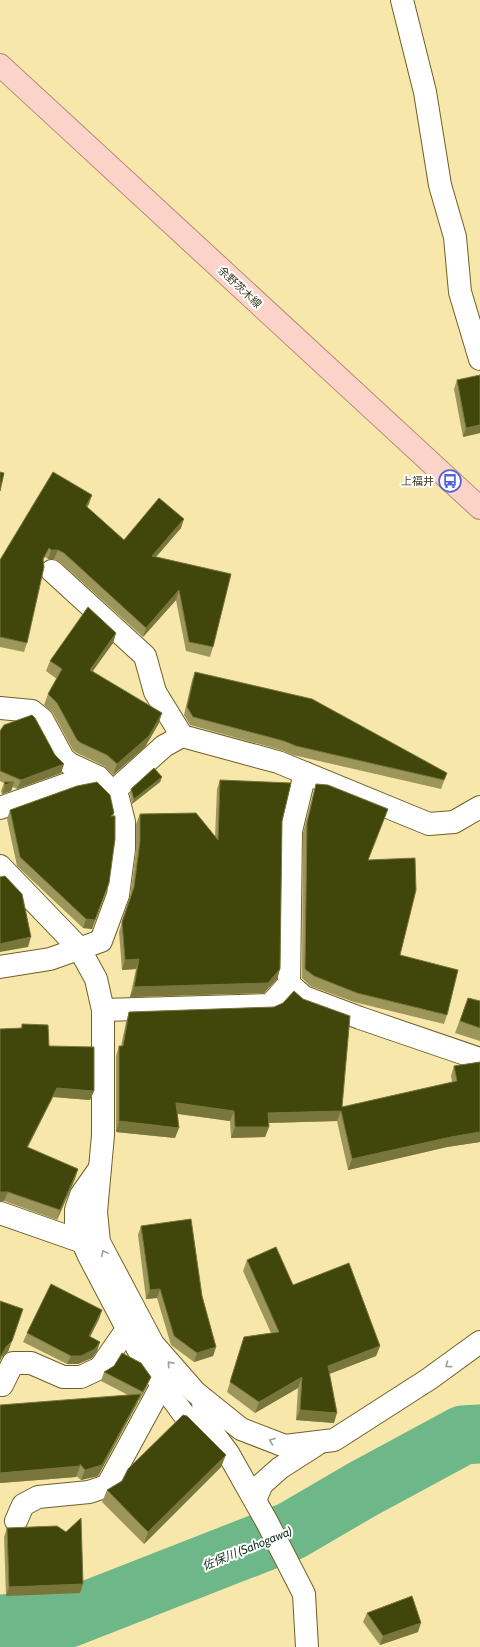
<svg xmlns="http://www.w3.org/2000/svg" width="480" height="1647" font-family="Cabin,'Noto Sans JP',sans-serif">
	<style>
		.lines { fill: none; stroke-linecap: round; stroke-linejoin: round }
		.river { stroke: #6eb788; stroke-width: 59 }
		.minor-casing { stroke: #6f6027; stroke-width: 24 }
		.major-casing { stroke: #b88b78; stroke-width: 24 }
		.minor { stroke: #fff; stroke-width: 22 }
		.major { stroke: #fbd3c9; stroke-width: 22 }
		.wall { fill: #9c965b }
		.shaded-wall { fill: #78763b }
		.building { fill: #41460b; stroke: #78763b }
		.oneway { stroke: #a09d91 }
		.labels { text-anchor: middle; dominant-baseline: central; stroke-width: 4; stroke-linejoin: round; paint-order: stroke }
		.street-label { font-size: 11px; fill: #413b23; stroke: #fff }
		.poi-label { font-size: 11px; fill: #413b23; stroke: #fff; text-anchor: end }
		.water-label { font-size: 12px; font-style: italic; fill: #133420; stroke: #fff }
	</style>
	<rect width="100%" height="100%" fill="#f7e7ab"/>
	<g class="lines">
		<path class="river" d="M0 1624 66 1619 291 1531 363 1489 463 1435 480 1434"/>
		<g class="minor-casing">
			<g id="minor">
				<path d="M402 0 425 92 440 185 455 237 460 292 480 359"/>
				<path d="M52 571 145 656 155 692 182 736 278 762 429 824 454 822 480 807"/>
				<path d="M0 708 32 711 42 719 63 758 70 764 98 777 118 798 124 822V849L118 895 101 941 50 959 0 967"/>
				<path d="M305 773 291 831 289 984 304 997 360 1018 480 1059"/>
				<path d="M113 792 164 746 182 736"/>
				<path d="M0 808 70 783 98 777"/>
				<path d="M0 866 79 948 96 979 103 1010V1135L96 1212 99 1242 153 1344 195 1392 241 1429 285 1446 334 1440 429 1379 480 1342"/>
				<path d="M103 1010 270 1005 289 984"/>
				<path d="M100 1168 81 1195 76 1210V1227L89 1256 142 1357 185 1416"/>
				<path d="M0 1213 83 1242"/>
				<path d="M2 1385 13 1363H31L63 1377H81L100 1368 127 1329"/>
				<path d="M203 1400 204 1421 228 1453 267 1522 304 1594 307 1647"/>
				<path d="M255 1500 262 1484 280 1468 316 1445"/>
				<path d="M16 1521 23 1505 38 1497 89 1492 107 1486 162 1385"/>
			</g>
		</g>
		<g class="major-casing">
			<path id="major" d="M0 65 480 508"/>
		</g>
		<use href="#minor" class="minor"/>
		<use href="#major" class="major"/>
	</g>
	<g class="wall">
		<path d="M457 380 480 433 463 437 454 389Z"/>
		<path d="M89 504 87 507 124 540 181 528 156 557 231 574 213 647 210 657 186 651 176 600 143 637 60 562 54 559H48L45 557 43 561 27 643 24 652 0 647V560Z"/>
		<path d="M116 633 113 643 93 671 159 723 145 747 113 775 104 766 77 753 73 750 53 713 44 705 48 694 57 679 46 671 50 661Z"/>
		<path d="M195 672 447 773 441 789 293 755 281 750 190 725 184 715 192 680Z"/>
		<path d="M0 731 55 755 64 764 61 773 17 789 13 787 11 791 2 794 1 791 4 783 0 781Z"/>
		<path d="M162 777 160 782 132 804 130 794 131 789Z"/>
		<path d="M220 780 282 821 280 969 277 979 264 993 130 997 136 969 122 970 119 932 130 897 136 851V824L140 814 215 837 217 789Z"/>
		<path d="M316 784 368 860 400 955 447 1015 444 1024 354 1002 310 986 302 978 303 833 313 794Z"/>
		<path d="M10 810 114 813 92 929 83 928 17 866 7 819Z"/>
		<path d="M468 998 480 1001V1041L455 1033Z"/>
		<path d="M129 1012 342 1107 452 1082 451 1076 454 1066 480 1062V1142L447 1147 348 1170 337 1121 269 1123V1127L265 1137 231 1138 230 1121 177 1114 175 1138 116 1132V1056L119 1046H121L126 1022Z"/>
		<path d="M22 1024 49 1046 94 1091 90 1100 53 1097 28 1147 78 1169 75 1179 57 1220 4 1201 21 1028Z"/>
		<path d="M141 1226 202 1296 216 1347 213 1356 194 1362 171 1345 157 1298 146 1299 138 1235Z"/>
		<path d="M247 1260 293 1285 380 1346 376 1356 329 1374 334 1423 296 1420 298 1388 255 1413 227 1392 244 1337 271 1333 243 1271Z"/>
		<path d="M102 1310 99 1319 90 1337 100 1342 97 1351 92 1358 78 1364H67L23 1342 27 1333Z"/>
		<path d="M104 1372 147 1386 139 1401V1400L137 1404 98 1476 81 1480 76 1476V1477L0 1483 128 1395 101 1381Z"/>
		<path d="M221 1467 144 1544 102 1502 107 1490Z"/>
		<path d="M7 1528 83 1584 80 1593 6 1596 4 1537Z"/>
		<path d="M367 1613 418 1632 380 1645 363 1622Z"/>
	</g>
	<g class="shaded-wall">
		<path d="M480 425V433L463 437 466 428Z"/>
		<path d="M92 495 89 504 82 516 86 506Z"/>
		<path d="M184 519 181 528 149 565 152 556Z"/>
		<path d="M51 550H58L54 559H48Z"/>
		<path d="M179 590 176 600 143 637 146 628Z"/>
		<path d="M116 633 113 643 86 680 90 670Z"/>
		<path d="M162 713 159 723 145 747 113 775 117 764Z"/>
		<path d="M64 764 61 773 17 789 21 780Z"/>
		<path d="M162 777 160 782 132 804 134 799Z"/>
		<path d="M14 782 11 791 2 794 5 785Z"/>
		<path d="M109 883 92 929 83 928 86 919Z"/>
		<path d="M31 937 28 947 0 952V944Z"/>
		<path d="M139 959 136 969 122 970 125 960Z"/>
		<path d="M280 969 277 979 264 993 130 997 134 987Z"/>
		<path d="M57 1088 94 1091 90 1100 53 1097 23 1156 27 1147Z"/>
		<path d="M176 1103H177L234 1111 230 1121 173 1113Z"/>
		<path d="M341 1111 337 1121 265 1123 268 1113Z"/>
		<path d="M119 1121 179 1128 175 1138 116 1132Z"/>
		<path d="M235 1127H269L265 1137 231 1138Z"/>
		<path d="M480 1132V1142L447 1147 348 1170 352 1159 451 1137Z"/>
		<path d="M78 1169 75 1179 57 1220 60 1210Z"/>
		<path d="M0 1192H8L4 1201 0 1202Z"/>
		<path d="M160 1289 157 1298 146 1299 150 1290Z"/>
		<path d="M102 1310 99 1319 86 1345 89 1336Z"/>
		<path d="M12 1341 8 1352 2 1357 0 1361V1358L6 1347Z"/>
		<path d="M100 1342 97 1351 92 1358 78 1364H67L71 1356Z"/>
		<path d="M380 1346 376 1356 324 1376 328 1366Z"/>
		<path d="M216 1347 213 1356 194 1362 197 1353Z"/>
		<path d="M151 1377 147 1386 139 1401 143 1392Z"/>
		<path d="M302 1377 298 1388 255 1413 259 1402Z"/>
		<path d="M141 1394 137 1404 98 1476 81 1480 85 1470Z"/>
		<path d="M300 1410 337 1413 334 1423 296 1420Z"/>
		<path d="M226 1455 221 1467 144 1544 148 1532Z"/>
		<path d="M80 1466 76 1477 0 1483V1473Z"/>
		<path d="M83 1584 80 1593 6 1596 9 1587Z"/>
		<path d="M421 1623 418 1632 380 1645 383 1636Z"/>
	</g>
	<g class="building">
		<path d="M480 375V425L466 428 457 380Z"/>
		<path d="M0 472 4 473 0 491Z"/>
		<path d="M53 472 92 495 86 506 124 540 159 498 184 519 152 556 231 574 213 647 189 642 179 590 146 628 64 553 58 550H51L49 548 43 559 44 567 27 643 0 637V560Z"/>
		<path d="M88 607 116 633 90 670 162 713 149 736 117 764 107 755 81 743 77 740 57 703 48 694 62 669 50 661Z"/>
		<path d="M195 672 312 699 447 773 444 780 296 746 284 741 193 717 187 707Z"/>
		<path d="M32 715 35 718 55 755 64 764 21 780 0 771V731L4 725Z"/>
		<path d="M154 768 162 777 134 799 131 789Z"/>
		<path d="M220 780 291 783 282 821 280 969 268 983 134 987 139 959 125 960 122 922 134 887 140 841V814L196 813 218 840Z"/>
		<path d="M4 782H14L5 785Z"/>
		<path d="M97 782 110 795 114 813 111 816H115V839L109 883 95 920 86 919 20 857 10 810 77 786Z"/>
		<path d="M316 784 328 785 388 809 368 860 415 858 416 890 400 955 458 970 447 1015 357 993 314 976 305 969 307 823Z"/>
		<path d="M5 876 22 894 31 937 0 944V877Z"/>
		<path d="M294 991 303 999 350 1016 342 1107 457 1081 454 1066 480 1062V1132L451 1137 352 1159 341 1111 268 1113 269 1127H235L234 1111 177 1103H176L179 1128 119 1121V1046H123L129 1012 274 1007 283 1003Z"/>
		<path d="M468 998 480 1001V1028L460 1021Z"/>
		<path d="M22 1024 48 1025 49 1046 94 1047V1091L57 1088 27 1147 78 1169 60 1210 8 1192H0V1029L22 1028Z"/>
		<path d="M191 1219 202 1296 216 1347 197 1353 174 1336 160 1289 150 1290 141 1226Z"/>
		<path d="M276 1247 293 1285 349 1263 380 1346 328 1366 337 1413 300 1410 302 1377 259 1402 230 1382 244 1337 279 1332 247 1260Z"/>
		<path d="M51 1284 102 1310 89 1336 100 1342 95 1349 81 1356H71L27 1333Z"/>
		<path d="M0 1301 23 1309 12 1341 6 1347 0 1358Z"/>
		<path d="M122 1353 141 1363 151 1377 143 1392 104 1372 114 1366Z"/>
		<path d="M141 1394 102 1465 85 1470 80 1464V1466L0 1473V1405Z"/>
		<path d="M183 1415 187 1416 226 1455 148 1532 107 1490 122 1481 128 1469Z"/>
		<path d="M81 1518 83 1584 9 1587 7 1528 57 1526 66 1532Z"/>
		<path d="M412 1596 421 1623 383 1636 367 1613Z"/>
	</g>
	<defs><path id="oneway-chevron" d="M-2-3.5L2.5 0L-2 3.5" fill="none" stroke-width="1.6" stroke-linecap="round" stroke-linejoin="round"/></defs>
	<g class="oneway">
		<use href="#oneway-chevron" transform="translate(104 1253) rotate(-118)"/>
		<use href="#oneway-chevron" transform="translate(170 1364) rotate(-131)"/>
		<use href="#oneway-chevron" transform="translate(448 1365) rotate(144)"/>
		<use href="#oneway-chevron" transform="translate(272 1441) rotate(-158)"/>
	</g>
	<defs>
		<g id="bus-ring" transform="scale(1.15)"><circle r="9.5" fill="#fff" stroke="#5762d9" stroke-width="1.5"/><path d="M-5-6H5V4H4V6H2V4H-2V6H-4V4H-5ZM-3.5-4V0h7V-4ZM-3.5 1.2v1.5H-2V1.2ZM2 1.2v1.5H3.5V1.2Z" fill="#5762d9"/></g>
	</defs>
	<g fill-rule="evenodd">
		<use href="#bus-ring" x="450" y="481"/>
	</g>
	<g class="labels">
		<g class="street-label">
			<text transform="translate(240 287) rotate(43)">余野茨木線</text>
		</g>
		<g class="poi-label">
			<text x="434" y="481">上福井</text>
		</g>
		<g class="water-label">
			<text transform="translate(247 1548) rotate(-22)">佐保川 (Sahogawa)</text>
		</g>
	</g>
</svg>
